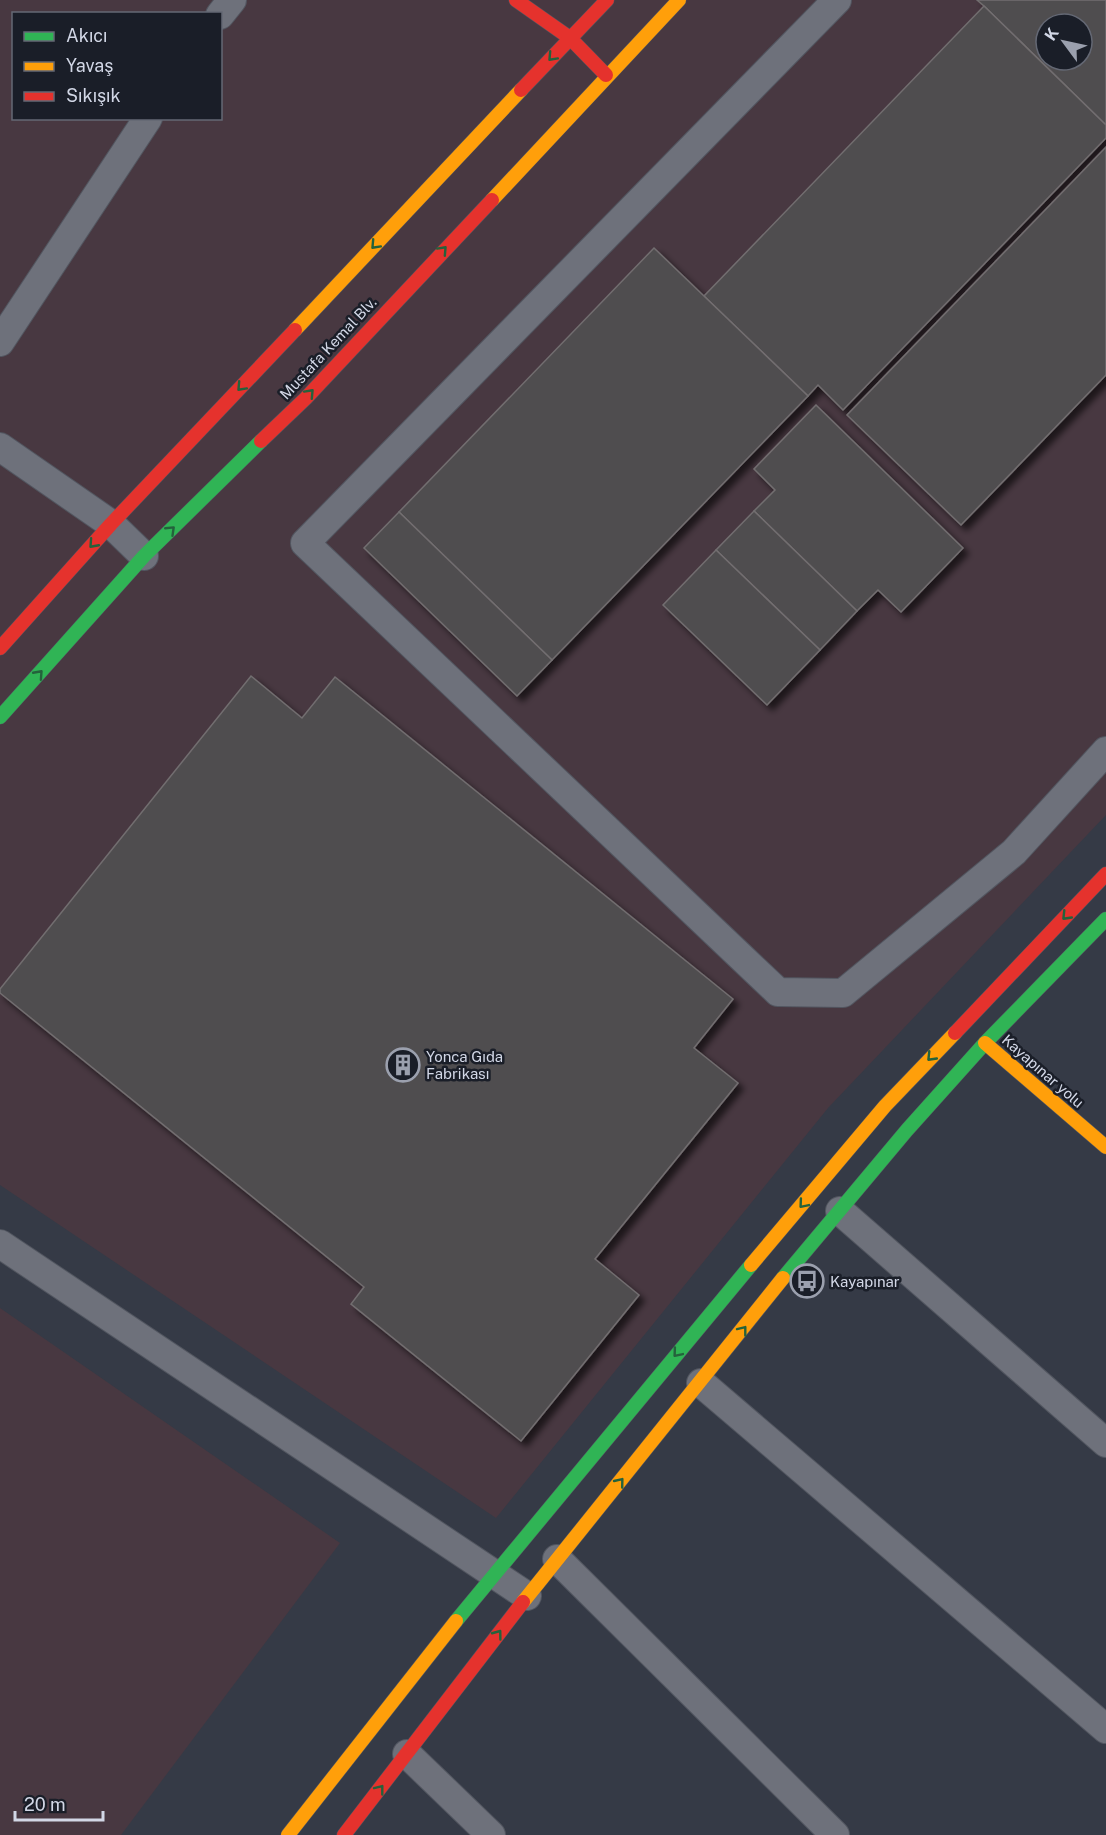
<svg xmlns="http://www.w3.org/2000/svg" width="1106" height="1835" font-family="'Public Sans',sans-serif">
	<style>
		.industrial { fill: #483841; fill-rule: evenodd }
		.building { fill: #504d4f; stroke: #726e70; stroke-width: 1.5; fill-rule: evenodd; filter: url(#shadow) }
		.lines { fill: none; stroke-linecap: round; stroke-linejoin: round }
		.street-casing { stroke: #525660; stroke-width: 30 }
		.fast-casing { stroke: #525660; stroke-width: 15 }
		.slow-casing { stroke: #525660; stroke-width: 15 }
		.jam-casing { stroke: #525660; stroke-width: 15 }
		.street { stroke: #6e717b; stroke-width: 28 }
		.fast { stroke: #30b455; stroke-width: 14 }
		.slow { stroke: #ff9f0a; stroke-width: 14 }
		.jam { stroke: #e5322d; stroke-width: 14 }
		.oneway { stroke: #24623c }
		.labels { text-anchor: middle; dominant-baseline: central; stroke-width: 5; stroke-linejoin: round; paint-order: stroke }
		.street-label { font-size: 15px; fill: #d2d7e6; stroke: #1a1e28 }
		.poi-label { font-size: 15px; fill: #d2d7e6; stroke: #1a1e28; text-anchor: start }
	</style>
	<defs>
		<filter id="shadow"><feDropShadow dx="5.5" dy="5.5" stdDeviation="3" flood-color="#0009"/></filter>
	</defs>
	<rect width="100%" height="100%" fill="#353a46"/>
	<g class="industrial">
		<path d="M0 0H1106V815L828 1108 496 1518 0 1185ZM14 14H220V118H14ZM1046 24H1082V60H1046Z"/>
		<path d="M0 1308 340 1543 121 1835H0Z"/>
	</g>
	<g class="building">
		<path d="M977 0H1106V125L984 6ZM1046 24H1082V60H1046Z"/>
		<path d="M984 6 1106 125V138L843 410 818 385 808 396 704 296Z"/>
		<path d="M1106 147V375L961 525 847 415Z"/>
		<path d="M654 248 808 396 552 660 399 512Z"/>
		<path d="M816 405 963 548 901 612 878 590 857 611 754 511 775 490 754 469Z"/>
		<path d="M754 511 857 611 820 650 716 550Z"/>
		<path d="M399 512 552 660 517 696 364 548Z"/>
		<path d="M716 550 820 650 767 705 663 605Z"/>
		<path d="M251 676 302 718 335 677 733 999 694 1048 738 1083 595 1259 639 1295 521 1441 351 1304 364 1287 0 993V989Z"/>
	</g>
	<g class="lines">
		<g class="street-casing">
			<g id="street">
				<path d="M837 0 305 543 778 992 843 993 1014 852 1106 751"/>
				<path d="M220 15 232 0"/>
				<path d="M0 342 148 118"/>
				<path d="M0 447 111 524 144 556"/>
				<path d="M840 1211 1106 1443"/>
				<path d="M0 1244 527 1596"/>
				<path d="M701 1383 1106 1729"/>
				<path d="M557 1559 835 1835"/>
				<path d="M407 1754 491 1835"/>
			</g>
		</g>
		<g class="fast-casing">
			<g id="fast">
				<path d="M0 717 144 556 261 441"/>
				<path d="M783 1278 907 1130 985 1043 1106 919"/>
				<path d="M456 1621 751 1265"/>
			</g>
		</g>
		<g class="slow-casing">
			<g id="slow">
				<path d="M492 200 679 0"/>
				<path d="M295 330 521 90"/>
				<path d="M985 1043 1106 1147"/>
				<path d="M751 1265 885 1106 955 1033"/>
				<path d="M523 1602 783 1278"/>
				<path d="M288 1835 456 1621"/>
			</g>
		</g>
		<g class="jam-casing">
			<g id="jam">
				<path d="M516 0 570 38 606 75"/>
				<path d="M521 90 607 0"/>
				<path d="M261 441 306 398 492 200"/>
				<path d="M0 648 111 524 295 330"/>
				<path d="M955 1033 1106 874"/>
				<path d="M344 1835 523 1602"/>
			</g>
		</g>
		<use href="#street" class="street"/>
		<use href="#fast" class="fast"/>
		<use href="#slow" class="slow"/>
		<use href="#jam" class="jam"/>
	</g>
	<defs><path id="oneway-chevron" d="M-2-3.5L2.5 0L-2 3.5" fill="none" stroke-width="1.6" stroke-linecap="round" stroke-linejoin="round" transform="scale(1.5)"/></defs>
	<g class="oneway">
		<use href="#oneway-chevron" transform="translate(552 57) rotate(133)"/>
		<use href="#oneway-chevron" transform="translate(375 245) rotate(133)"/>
		<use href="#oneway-chevron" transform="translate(443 250) rotate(-47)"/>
		<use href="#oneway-chevron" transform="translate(241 387) rotate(133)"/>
		<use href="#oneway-chevron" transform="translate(310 393) rotate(-47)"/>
		<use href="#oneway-chevron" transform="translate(171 530) rotate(-44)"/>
		<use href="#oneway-chevron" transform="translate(93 544) rotate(132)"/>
		<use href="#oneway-chevron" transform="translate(39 674) rotate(-48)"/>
		<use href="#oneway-chevron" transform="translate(1066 916) rotate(134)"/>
		<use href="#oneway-chevron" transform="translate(931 1057) rotate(134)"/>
		<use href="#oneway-chevron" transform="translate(803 1204) rotate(130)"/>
		<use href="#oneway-chevron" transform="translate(743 1330) rotate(-52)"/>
		<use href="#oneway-chevron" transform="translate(677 1353) rotate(130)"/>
		<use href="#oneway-chevron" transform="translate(620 1482) rotate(-51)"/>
		<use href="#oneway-chevron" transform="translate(498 1634) rotate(-53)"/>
		<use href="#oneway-chevron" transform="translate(380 1789) rotate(-52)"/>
	</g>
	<defs>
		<g id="building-ring" transform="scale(1.725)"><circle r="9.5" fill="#1a1e28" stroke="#9ba0ae" stroke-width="1.5"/><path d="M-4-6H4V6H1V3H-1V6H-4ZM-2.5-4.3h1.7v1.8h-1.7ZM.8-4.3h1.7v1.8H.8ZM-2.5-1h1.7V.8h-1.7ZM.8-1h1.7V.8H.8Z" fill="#9ba0ae"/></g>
		<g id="bus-ring" transform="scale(1.725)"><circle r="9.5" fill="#1a1e28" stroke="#9ba0ae" stroke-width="1.5"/><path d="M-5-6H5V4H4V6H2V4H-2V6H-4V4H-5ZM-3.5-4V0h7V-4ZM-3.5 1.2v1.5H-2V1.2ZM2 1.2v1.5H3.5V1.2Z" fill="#9ba0ae"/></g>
	</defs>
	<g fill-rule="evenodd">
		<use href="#building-ring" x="403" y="1065"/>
		<use href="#bus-ring" x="807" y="1281"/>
	</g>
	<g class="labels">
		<g class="street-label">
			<text transform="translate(328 348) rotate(-47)">Mustafa Kemal Blv.</text>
			<text transform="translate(1043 1071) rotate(41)">Kayapınar yolu</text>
		</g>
		<g class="poi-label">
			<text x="426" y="1056">Yonca Gıda<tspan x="426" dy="17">Fabrikası</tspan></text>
			<text x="830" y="1281">Kayapınar</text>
		</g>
	</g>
	<rect x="12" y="12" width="210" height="108" fill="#1a1e28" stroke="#646874" stroke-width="1.5"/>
	<rect x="24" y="32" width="30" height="9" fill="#30b455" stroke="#646874" stroke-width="1.5"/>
	<text x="66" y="42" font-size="18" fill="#d2d7e6">Akıcı</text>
	<rect x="24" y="62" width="30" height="9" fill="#ff9f0a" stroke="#646874" stroke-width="1.5"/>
	<text x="66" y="72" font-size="18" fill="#d2d7e6">Yavaş</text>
	<rect x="24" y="92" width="30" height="9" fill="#e5322d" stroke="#646874" stroke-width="1.5"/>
	<text x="66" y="102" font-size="18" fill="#d2d7e6">Sıkışık</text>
	<g transform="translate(1064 42) rotate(303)"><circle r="28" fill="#1a1e28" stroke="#646874" stroke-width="1.5"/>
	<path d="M0-4.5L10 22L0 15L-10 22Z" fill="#9ba0ae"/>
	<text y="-9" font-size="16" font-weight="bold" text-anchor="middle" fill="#d2d7e6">K</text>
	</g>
	<path d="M15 1811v9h88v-9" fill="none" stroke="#d2d7e6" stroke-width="3"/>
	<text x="24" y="1811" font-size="18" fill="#d2d7e6" stroke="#1a1e28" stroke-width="4.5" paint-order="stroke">20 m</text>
</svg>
